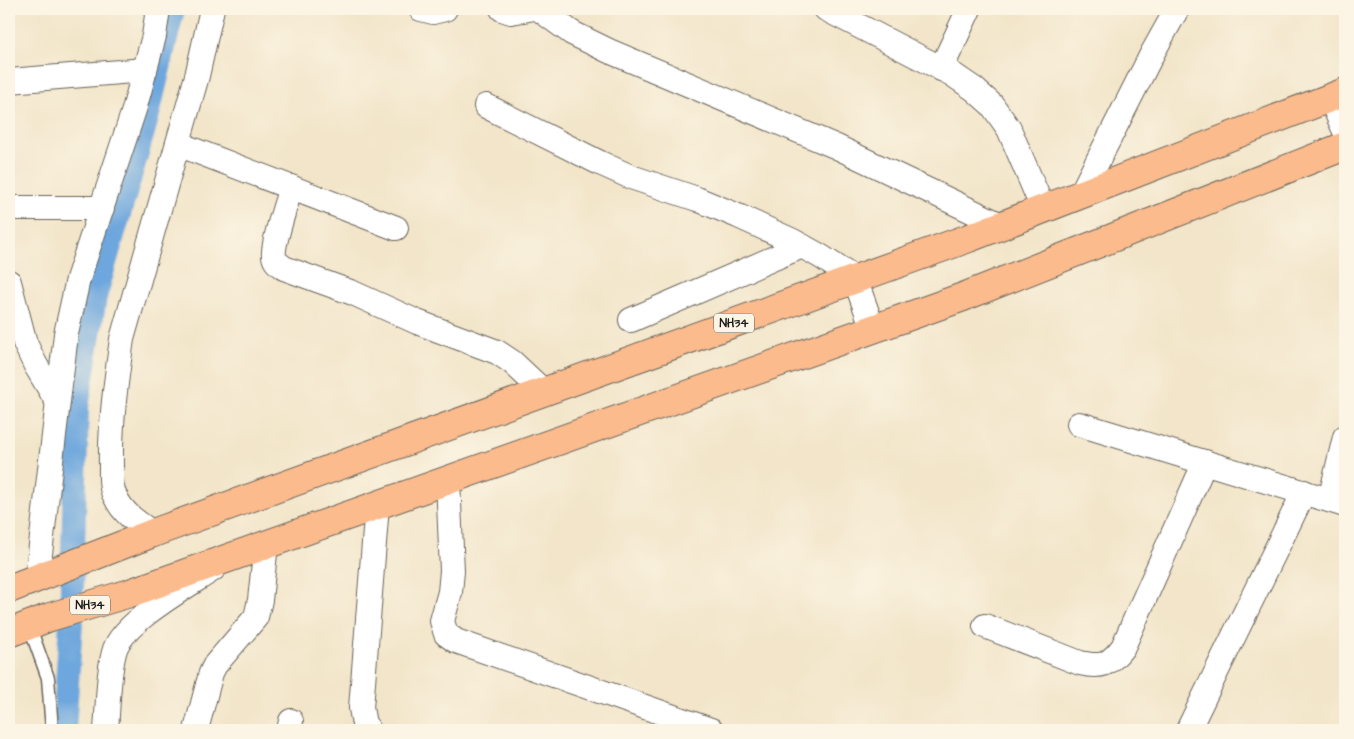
<svg xmlns="http://www.w3.org/2000/svg" width="1354" height="739" font-family="'Architects Daughter',sans-serif">
	<style>
		.lines { fill: none; stroke-linecap: round; stroke-linejoin: round }
		.canal { stroke: #6ea7dd; stroke-width: 24 }
		.service-casing { stroke: #676259; stroke-width: 15 }
		.minor-casing { stroke: #676259; stroke-width: 26 }
		.trunk-casing { stroke: #676259; stroke-width: 30 }
		.service { stroke: #fff; stroke-width: 12 }
		.minor { stroke: #fff; stroke-width: 24 }
		.trunk { stroke: #fbbb8d; stroke-width: 28 }
		.labels { text-anchor: middle; dominant-baseline: central; stroke-width: 4; stroke-linejoin: round; paint-order: stroke }
		.shield { fill: #fcf5e5; stroke: #5f5d58; stroke-width: 1 }
		.shield-label { font-size: 12px; font-weight: bold; fill: #1c1c1c }
	</style>
	<rect width="100%" height="100%" fill="#fcf5e5"/>
	<filter id="ink" filterUnits="userSpaceOnUse"><feTurbulence type="fractalNoise" baseFrequency=".02" numOctaves="2"/><feDisplacementMap in="SourceGraphic" scale="10" xChannelSelector="R" yChannelSelector="G"/><feConvolveMatrix kernelMatrix="1 2 1 2 8 2 1 2 1" color-interpolation-filters="sRGB"/></filter>
	<filter id="wash" filterUnits="userSpaceOnUse"><feTurbulence type="fractalNoise" baseFrequency=".0096" numOctaves="4" result="noise"/><feDisplacementMap in="SourceGraphic" scale="20" xChannelSelector="R" yChannelSelector="G"/><feGaussianBlur stdDeviation="1.12" result="paint"/><feColorMatrix in="noise" values="0 0 0 0 0 0 0 0 0 0 0 0 0 0 0 0 0 1.4 0 .05"/><feComposite in="paint" operator="in"/></filter>
	<g filter="url(#wash)">
		<rect width="100%" height="100%" fill="#f2e5c9"/>
		<g class="lines">
			<path class="canal" d="M64 730 71 622 77 407 95 297 147 118 173 9"/>
		</g>
	</g>
	<g filter="url(#ink)">
		<g class="lines">
			<g class="service-casing">
				<path id="service" d="M29 625 48 678 52 730"/>
			</g>
			<g class="minor-casing">
				<g id="minor">
					<path d="M421 9 433 12 445 9"/>
					<path d="M502 9 511 12 529 9"/>
					<path d="M539 9 572 33 609 51 837 147 1001 225"/>
					<path d="M826 9 952 74 974 89 992 105 1009 129 1043 209"/>
					<path d="M941 69 969 9"/>
					<path d="M9 81 145 70"/>
					<path d="M1330 98 1345 131"/>
					<path d="M486 106 600 163 631 177 697 199 738 216 793 241 820 256 855 279 873 329"/>
					<path d="M178 144 396 228"/>
					<path d="M291 187C287 201 272 245 274 256 275 262 279 264 284 268L353 293 417 322 497 352 512 362 544 392"/>
					<path d="M1081 194 1153 52 1177 9"/>
					<path d="M9 208H102"/>
					<path d="M9 282 25 343 35 364 57 401"/>
					<path d="M631 320 802 246"/>
					<path d="M1079 424 1345 505"/>
					<path d="M448 480 452 571 450 592 442 621 446 634 456 641 711 730"/>
					<path d="M1330 500 1345 437"/>
					<path d="M153 533C138 523 123 514 115 496 110 487 111 476 111 466 110 423 116 381 122 339L197 76 212 9"/>
					<path d="M37 579 66 334 78 279 134 110 154 36 158 9"/>
					<path d="M985 626 1080 663C1102 668 1109 665 1123 647L1205 462"/>
					<path d="M1189 728 1304 492"/>
					<path d="M106 730C108 707 108 671 115 649 125 621 188 586 213 569"/>
					<path d="M196 730 211 673 215 665 256 617 260 600 266 544"/>
					<path d="M289 730 291 721"/>
					<path d="M369 730 364 724 361 708 377 505"/>
				</g>
			</g>
			<g class="trunk-casing">
				<g id="trunk">
					<path d="M9 589 153 533 969 238 1345 92"/>
					<path d="M9 633 50 617 130 593 963 297 1345 146"/>
				</g>
			</g>
			<use href="#service" class="service"/>
			<use href="#minor" class="minor"/>
			<use href="#trunk" class="trunk"/>
		</g>
	</g>
	<g class="labels">
		<g class="shield">
			<rect x="714" y="313.5" width="40" height="19" rx="4"/>
			<rect x="70" y="595.5" width="40" height="19" rx="4"/>
		</g>
		<g class="shield-label">
			<text x="734" y="323">NH34</text>
			<text x="90" y="605">NH34</text>
		</g>
	</g>
	<rect width="1354" height="739" fill="none" stroke="#fcf5e5" stroke-width="30"/>
</svg>
